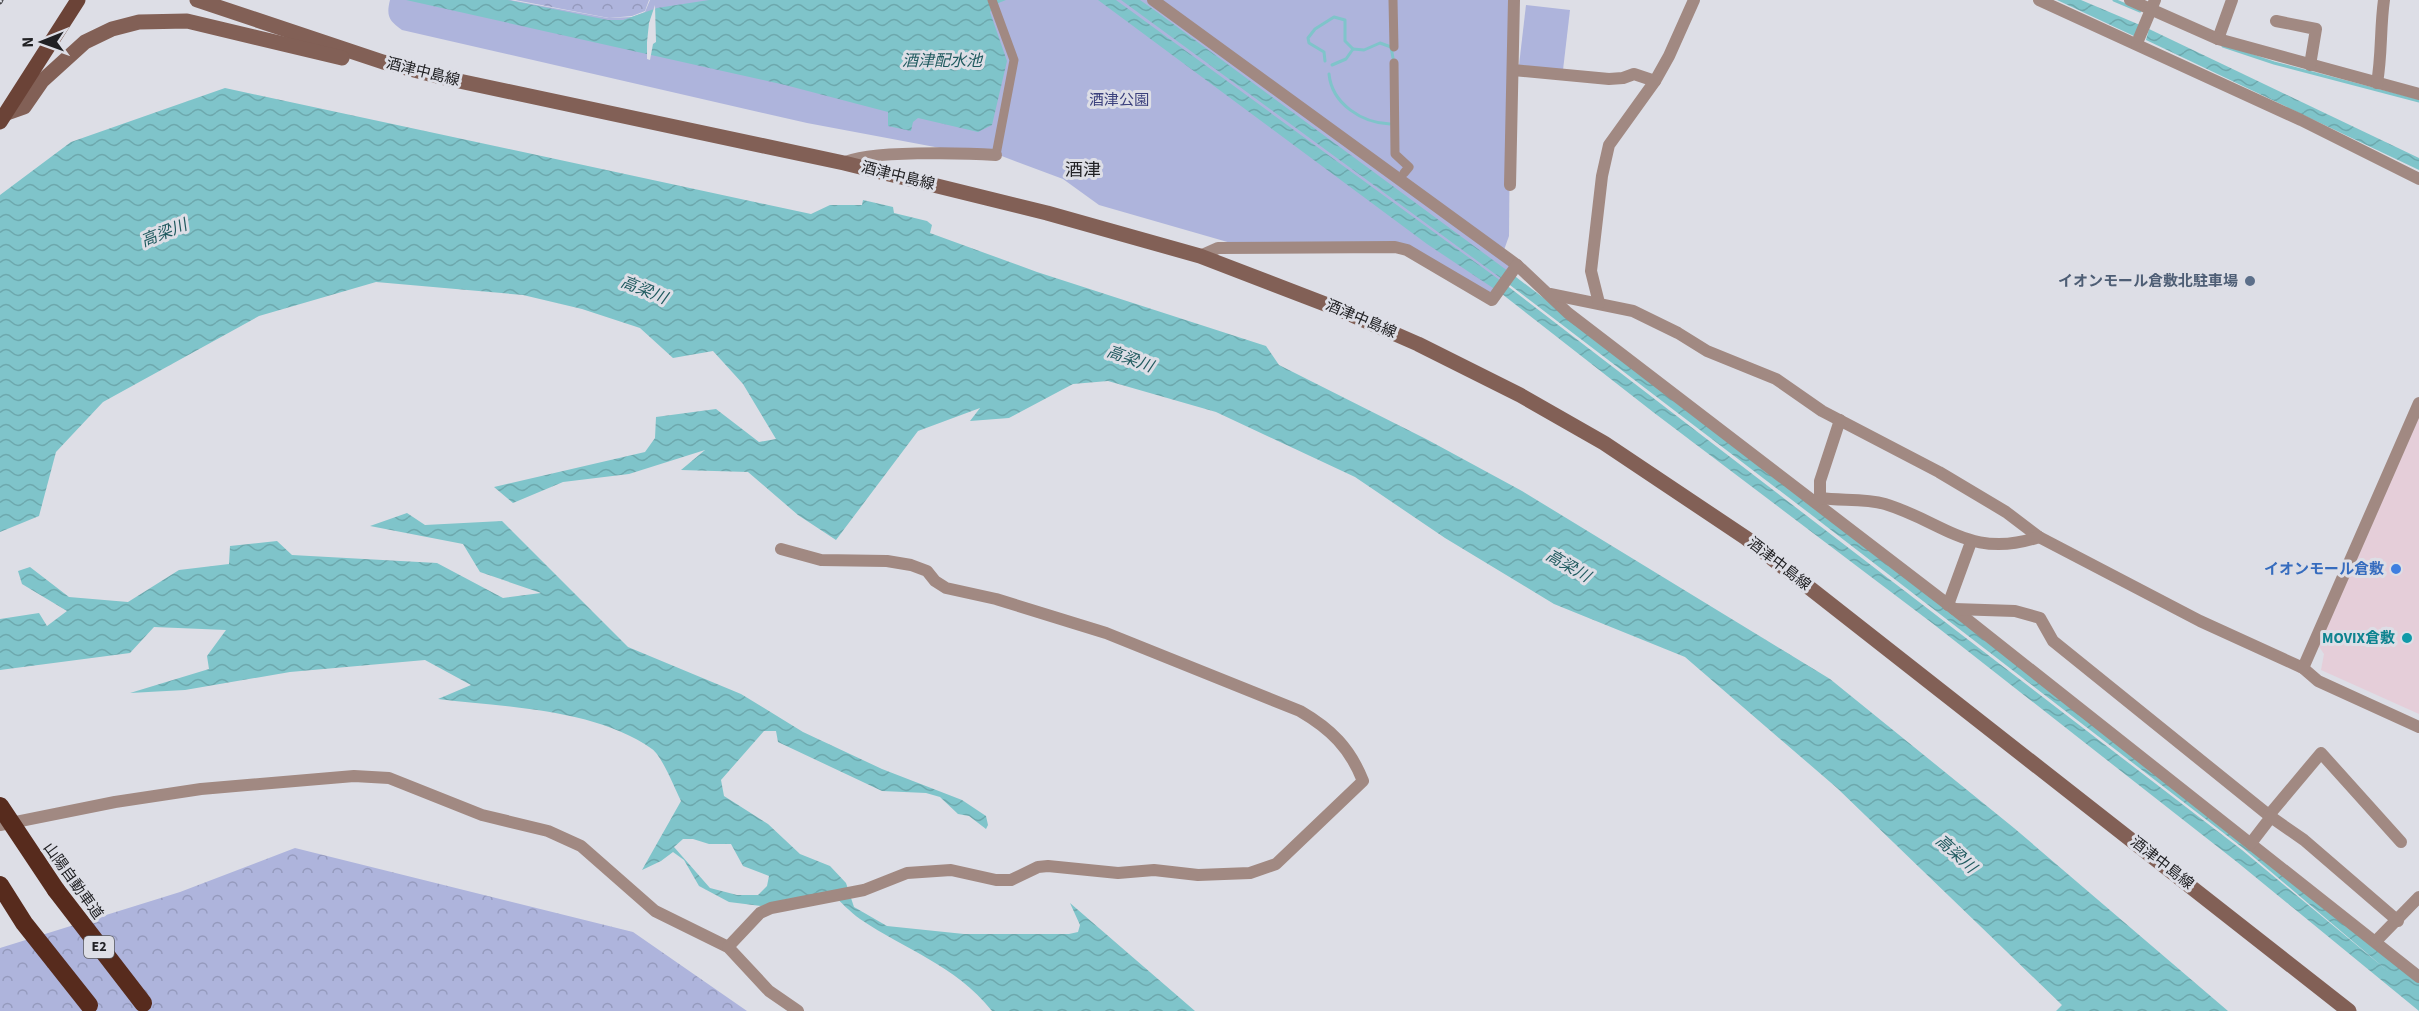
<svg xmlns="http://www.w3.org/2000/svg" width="2419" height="1011" font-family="'Source Sans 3','Noto Sans JP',sans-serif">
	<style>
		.commercial { fill: #e5ced9 }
		.forest { fill: url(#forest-crowns) }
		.green { fill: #aeb4dc }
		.water { fill: url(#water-waves); fill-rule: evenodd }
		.pier { fill: #dddee6 }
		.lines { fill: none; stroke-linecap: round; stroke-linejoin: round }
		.stream { stroke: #7fc4ca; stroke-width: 3 }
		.pedestrian { stroke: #a18982; stroke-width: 9 }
		.minor { stroke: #a18982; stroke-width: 12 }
		.secondary { stroke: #826056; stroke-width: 15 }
		.primary { stroke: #6b4337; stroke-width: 15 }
		.motorway { stroke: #572b1d; stroke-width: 18 }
		.rail-casing { stroke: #454549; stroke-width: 5 }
		.rail { stroke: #dddee6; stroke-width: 3; stroke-dasharray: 9; stroke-linecap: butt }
		.motorway-bridge { stroke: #572b1d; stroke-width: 18 }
		.service-dot { fill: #5c6f8a; stroke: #dddee6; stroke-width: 2 }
		.shop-dot { fill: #3f7fe0; stroke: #dddee6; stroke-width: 2 }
		.culture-dot { fill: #0f9aa8; stroke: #dddee6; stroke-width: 2 }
		.labels { text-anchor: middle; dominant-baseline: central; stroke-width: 6; stroke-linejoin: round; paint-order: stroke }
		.shield { fill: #dddee6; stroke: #595a5e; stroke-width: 1.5 }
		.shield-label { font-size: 14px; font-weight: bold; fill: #212124 }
		.street-label { font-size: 15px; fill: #212124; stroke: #dddee6 }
		.park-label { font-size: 15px; fill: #3c417d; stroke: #dddee6 }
		.service-label { font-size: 15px; font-weight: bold; fill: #4e5e75; stroke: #dddee6; text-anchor: end }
		.shop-label { font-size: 15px; font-weight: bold; fill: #366cbe; stroke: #dddee6; text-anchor: end }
		.culture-label { font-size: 15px; font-weight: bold; fill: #0d838f; stroke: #dddee6; text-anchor: end }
		.water-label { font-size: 16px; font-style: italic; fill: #205a5f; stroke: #dddee6 }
		.quarter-label { font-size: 18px; fill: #212124; stroke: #dddee6 }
	</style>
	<defs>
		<pattern id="forest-crowns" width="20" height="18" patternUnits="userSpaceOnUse" patternTransform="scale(1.5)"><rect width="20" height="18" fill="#aeb4dc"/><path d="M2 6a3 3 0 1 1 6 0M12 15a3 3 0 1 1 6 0" fill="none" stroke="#959abd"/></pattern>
		<pattern id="water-waves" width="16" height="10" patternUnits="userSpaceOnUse" patternTransform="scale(1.5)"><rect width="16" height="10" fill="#7fc4ca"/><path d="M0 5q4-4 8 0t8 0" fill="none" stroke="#6da8ad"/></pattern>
	</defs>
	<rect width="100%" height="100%" fill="#dddee6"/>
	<path class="commercial" d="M2419 417V714L2321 670 2324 654 2318 645Z"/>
	<g class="forest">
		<path d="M515 0H649L645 11 632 16 609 18Z"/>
		<path d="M295 848 633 932 747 1011H0V948L180 892Z"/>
	</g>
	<g class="green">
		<path d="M390 0H510L608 18 632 17 645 12 650 0H1147L1512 265 1492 295 1409 248 1231 243 1099 205 1063 179 999 155 951 150 807 123 402 30C389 21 386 16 390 0Z"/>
		<path d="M1160 0H1511L1509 236 1504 250Z"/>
		<path d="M1526 5 1570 10 1563 70 1519 65Z"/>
	</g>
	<g class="water">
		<path d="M406 0H508L608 20H623L657 8 709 0H1006L996 4 990 12 1007 61 992 125 978 132 918 118 913 122 911 131 888 126V112L785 85Z"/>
		<path d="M1098 0H1116L1501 281 2242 850 2389 972 2243 848 1809 513 1502 279 1121 0H1140L1157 12 1516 277 1892 564 2419 982V1011L2237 862 1932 623 1653 412 1502 294 1427 244Z"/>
		<path d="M2057 0H2081L2140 25 2134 36Z"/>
		<path d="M2149 29 2419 158V170L2146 40Z"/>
		<path d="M225 88 811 214 830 205H862L863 200 893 207 894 213 927 221 932 225 930 233 1037 272 1266 346 1279 365 1428 440 1522 491 1830 679 2014 828 2228 1011H2056L2062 1005 1837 788 1685 657 1554 604 1445 538 1355 477 1216 412 1108 381 1073 384 1009 418 970 421 980 408 918 431 836 540 798 515 748 472 681 470 705 450 629 474 563 482 513 503 494 487 645 452 655 438 656 417 716 409 759 442 776 439 743 384 713 351 673 358 640 328 582 309 523 295 376 282 259 316 103 402 56 452 39 516 0 532V195L71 142Z"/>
		<path d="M407 513 425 525 502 521 628 647 741 694 803 732 882 769 962 800 986 816 988 825 986 829 969 816 958 814 940 797 926 793 882 791 778 742 776 731H764L721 780 724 796 768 824 800 854 830 866 846 883 854 907 887 926 964 934H1069L1078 932 1080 925 1070 903 1195 1011H992C954 964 907 951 860 919 850 912 841 902 832 894L787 899 761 906 729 902 699 886 684 860 673 852 661 861 642 870 681 801C675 789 662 756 652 749 596 709 505 707 438 699L471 685 425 660 290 672 185 690 130 693 209 669 207 656 226 630 154 627 130 653 0 670V619L39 613 47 626 67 611 22 584 18 571 30 567 69 597 128 602 179 570 229 564 230 546 277 541 292 555 437 563 503 598 541 593 480 572 463 544 370 526ZM683 839H693L709 844H731L743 866 769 876 767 886 758 895H737L710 888 674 847Z"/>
	</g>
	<path class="pier" d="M655 5 656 42 653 44 650 60 647 59V42L649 23Z"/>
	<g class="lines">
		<g class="stream">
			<path d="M2114 0 2140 11"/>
			<path d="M2223 46 2274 63 2419 101"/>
			<path d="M1325 61 1324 52 1309 43 1308 38 1315 29 1334 17 1345 20V41L1353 49"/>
			<path d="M1332 65 1346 59 1353 49 1364 50 1380 43 1391 47 1393 58"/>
			<path d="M1329 74C1332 104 1362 123 1390 124"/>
		</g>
		<g class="pedestrian">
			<path d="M992 0 1014 60 996 155"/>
			<path d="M1393 0 1394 47"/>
			<path d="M1394 63 1395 154 1409 167 1404 173"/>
		</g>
		<g class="minor">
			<path d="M1153 0 1517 265 1568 313 1954 609 2419 977"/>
			<path d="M2039 0 2301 120 2419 179"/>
			<path d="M2130 0 2218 39 2419 94"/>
			<path d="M2276 21 2316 29 2310 65"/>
			<path d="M2218 39 2232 0"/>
			<path d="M2137 43 2155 0"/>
			<path d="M1513 70 1609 79 1623 78 1634 74 1655 81"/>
			<path d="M2377 83C2382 55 2380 28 2384 0"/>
			<path d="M844 163C864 150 969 153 996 155"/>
			<path d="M1510 185 1514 0"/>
			<path d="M1200 256 1218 248 1395 247 1407 250 1492 300 1517 265"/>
			<path d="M1550 294 1633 311 1678 333 1707 351 1776 379 1822 411 1939 472 2006 512 2039 537 2200 621 2303 668 2318 681 2419 727"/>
			<path d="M1599 303 1591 271 1602 176 1609 145 1655 81 1669 56 1694 0"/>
			<path d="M1820 498C1841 501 1864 498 1885 504 1944 522 1971 560 2039 537"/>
			<path d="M1815 502 1820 498V481L1840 420"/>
			<path d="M1948 605 1971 542"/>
			<path d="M1954 609 2015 611 2040 618 2053 641 2271 817 2251 843"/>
			<path d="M2303 668 2419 403"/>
			<path d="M2269 815 2321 753 2401 842"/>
			<path d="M2271 817 2304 840 2398 921"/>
			<path d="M0 825 115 802 201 789 354 776 389 778 482 815 548 831 581 846 655 911 728 947 769 991 798 1011"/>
			<path d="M2376 941 2419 897"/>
			<path d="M728 947 760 913 771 908 864 890 907 873 951 870 996 880H1011L1038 867 1048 866 1118 873 1154 870 1198 875 1250 873 1276 864 1363 781C1350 748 1331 729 1300 711L1106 633 996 599 946 588 935 581 927 571 911 565 887 561 821 560 781 549"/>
		</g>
		<g class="secondary">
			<path d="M197 0 383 62 445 78 844 163 1047 213 1200 256 1338 309 1418 344 1520 395 1604 443 1746 538 2349 1011"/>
			<path d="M7 113 24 107 42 81 85 42 112 29 139 22 187 21 342 58"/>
		</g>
		<path class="primary" d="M0 122 78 0"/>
		<g class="motorway">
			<path d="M0 885 24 923 89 1005"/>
			<path d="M56 890 143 1003"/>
		</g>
		<g class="rail-casing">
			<path id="rail" d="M0 2 1 0"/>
		</g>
		<use href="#rail" class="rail"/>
		<path class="motorway-bridge" d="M0 806 56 890"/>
	</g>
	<circle class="service-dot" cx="2250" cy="281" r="6"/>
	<circle class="shop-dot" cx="2396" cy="569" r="6"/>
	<circle class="culture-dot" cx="2407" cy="638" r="6"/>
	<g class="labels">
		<rect class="shield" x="84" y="936" width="30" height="22" rx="4.5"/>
		<g class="shield-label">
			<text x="99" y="947">E2</text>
		</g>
		<g class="street-label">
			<text transform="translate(423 72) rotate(14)">酒津中島線</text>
			<text transform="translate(898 176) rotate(14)">酒津中島線</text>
			<text transform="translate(1361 319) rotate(23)">酒津中島線</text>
			<text transform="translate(1779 564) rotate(38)">酒津中島線</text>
			<text transform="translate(2162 863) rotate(38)">酒津中島線</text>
			<text transform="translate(73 881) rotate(54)">山陽自動車道</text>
		</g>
		<g class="park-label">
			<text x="1119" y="100">酒津公園</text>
		</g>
		<g class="service-label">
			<text x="2238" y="281">イオンモール倉敷北駐車場</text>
		</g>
		<g class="shop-label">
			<text x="2384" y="569">イオンモール倉敷</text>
		</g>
		<g class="culture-label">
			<text x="2395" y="638">MOVIX倉敷</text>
		</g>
		<g class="water-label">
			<text x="942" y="61">酒津配水池</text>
			<text transform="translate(164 233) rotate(-22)">高梁川</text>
			<text transform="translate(644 290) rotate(22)">高梁川</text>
			<text transform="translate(1130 359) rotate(20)">高梁川</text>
			<text transform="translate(1568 566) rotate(30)">高梁川</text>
			<text transform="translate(1956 854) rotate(42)">高梁川</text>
		</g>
		<g class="quarter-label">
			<text x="1083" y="170">酒津</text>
		</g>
	</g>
	<g transform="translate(42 42) rotate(269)" stroke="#dddee6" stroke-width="4.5" paint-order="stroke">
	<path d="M0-4.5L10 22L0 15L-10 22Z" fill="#212124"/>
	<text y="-9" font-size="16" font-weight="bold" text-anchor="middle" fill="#212124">N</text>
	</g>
</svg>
